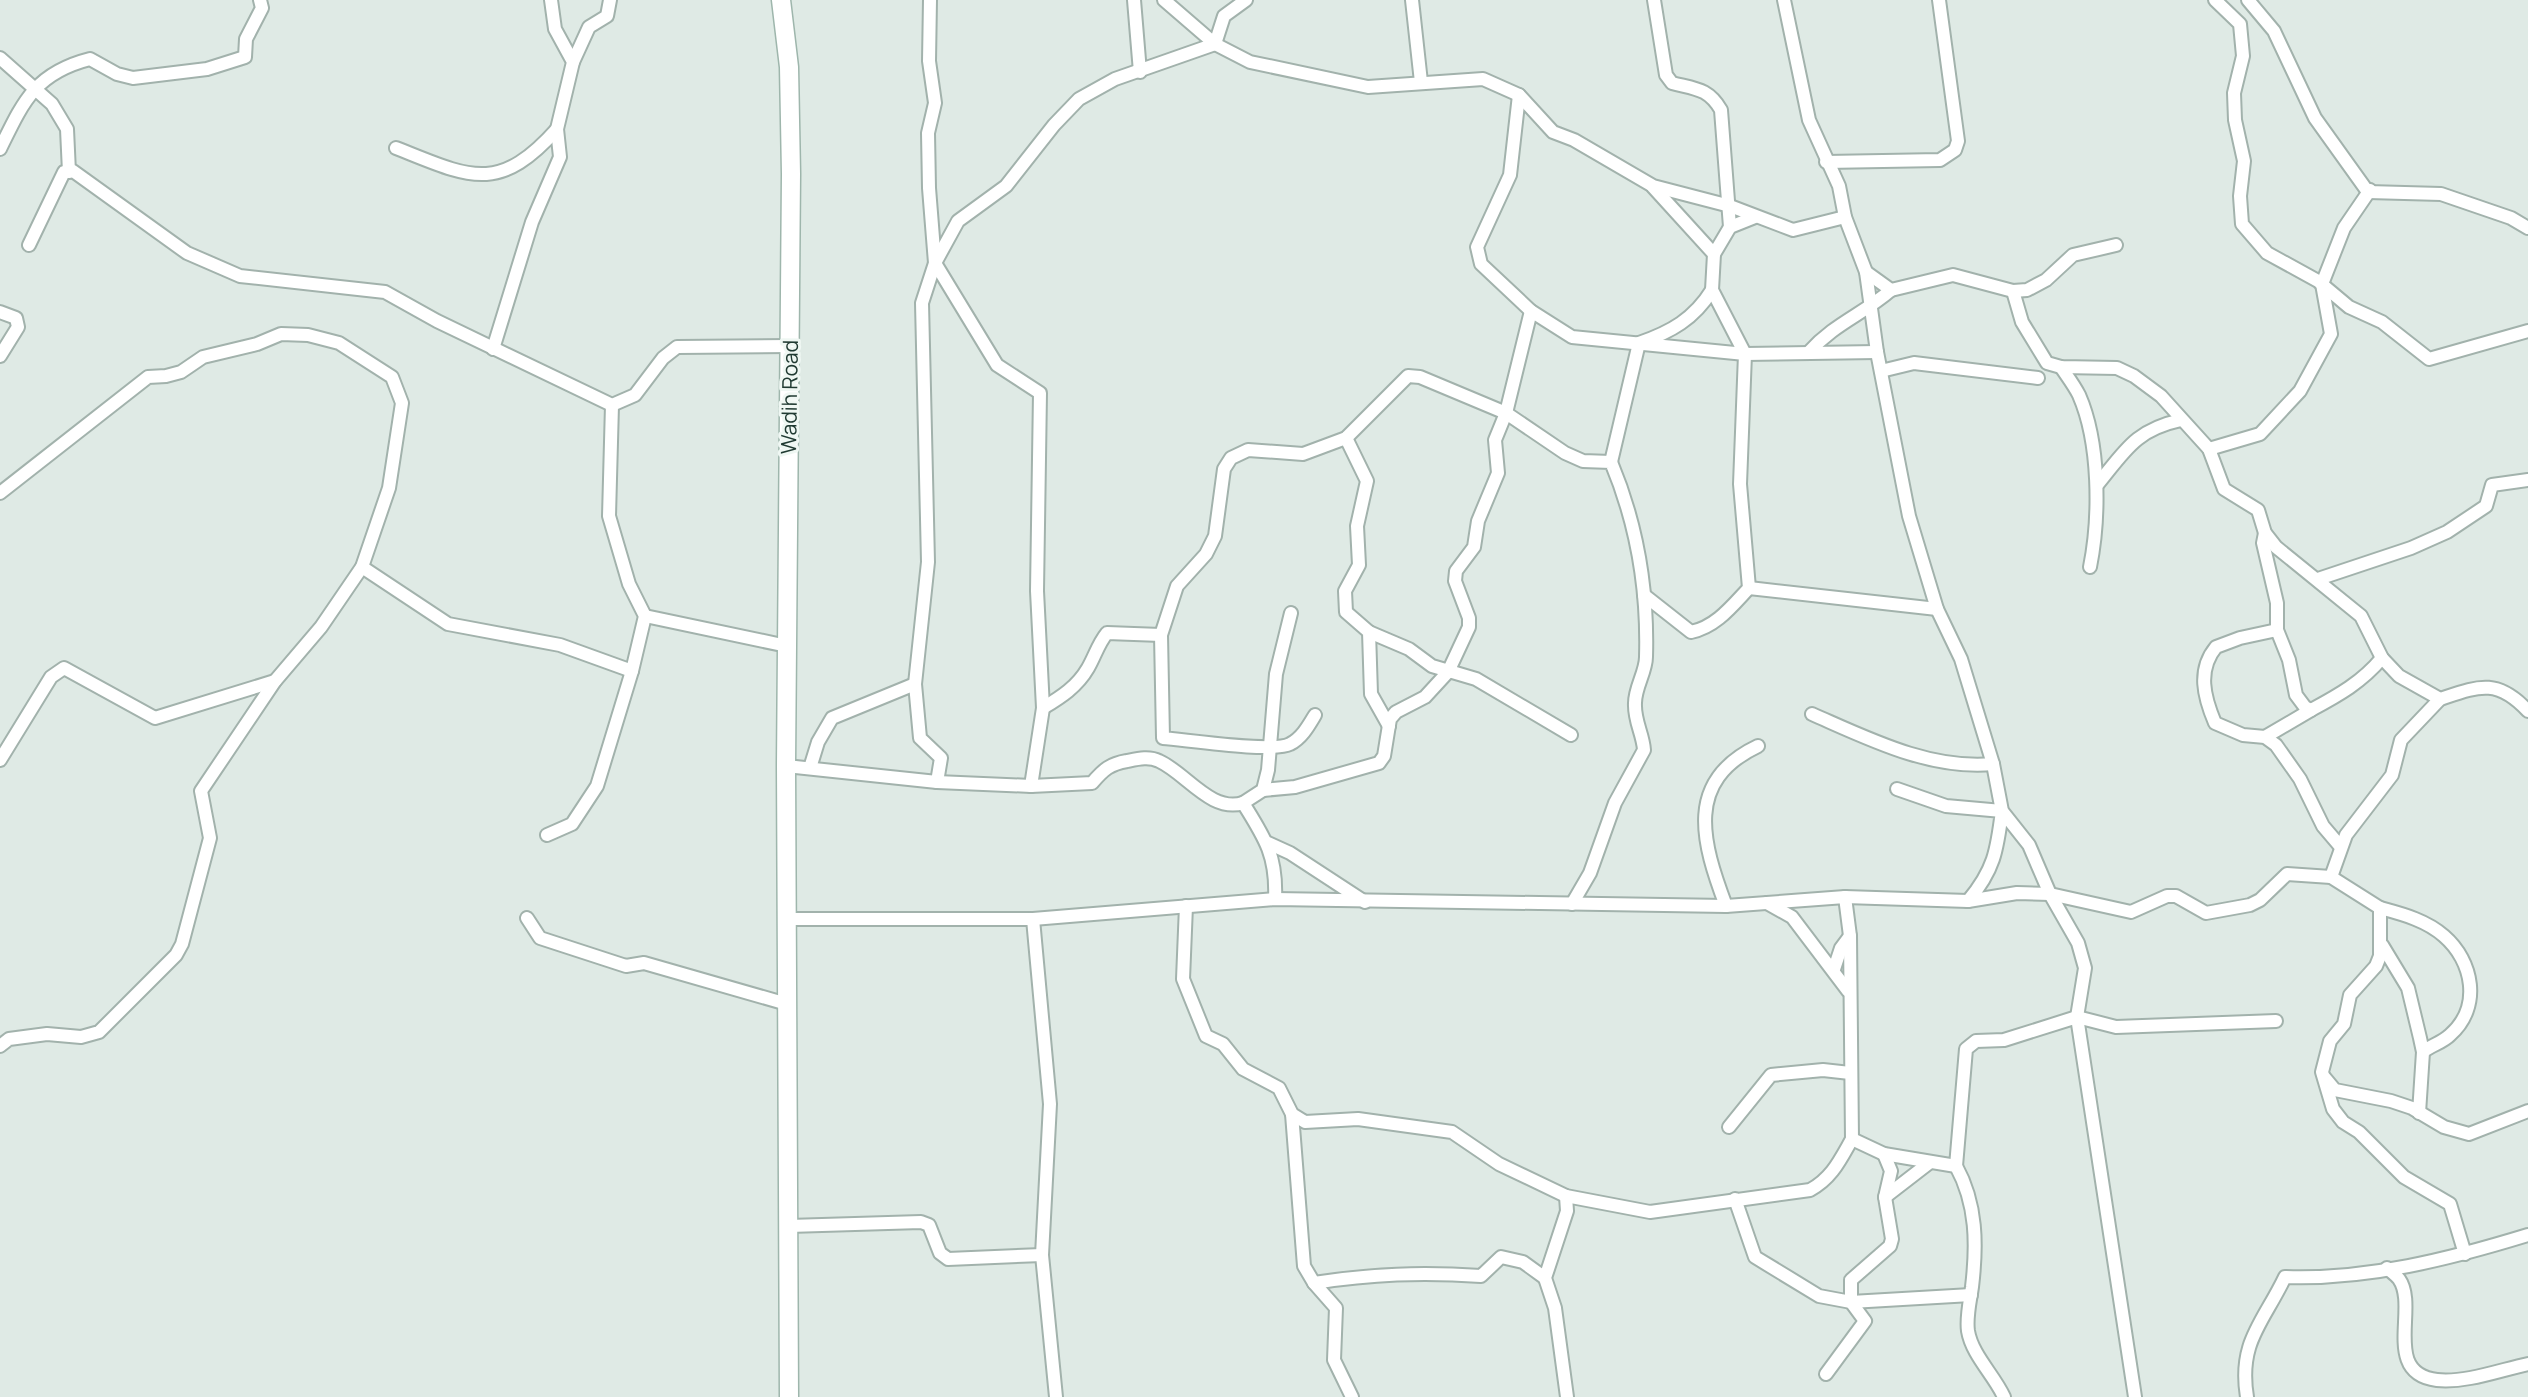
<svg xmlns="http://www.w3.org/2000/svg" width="2528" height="1397" font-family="Manrope,sans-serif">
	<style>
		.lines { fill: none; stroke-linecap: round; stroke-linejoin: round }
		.street-casing { stroke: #a2b2ac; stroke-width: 16 }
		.secondary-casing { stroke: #9eb6ac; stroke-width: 21 }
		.street { stroke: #fff; stroke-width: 12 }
		.secondary { stroke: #fff; stroke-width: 18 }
		.labels { text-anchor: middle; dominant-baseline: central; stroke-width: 6; stroke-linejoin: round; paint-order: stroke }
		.street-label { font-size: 21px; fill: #203a32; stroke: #eff7f3 }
	</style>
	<rect width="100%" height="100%" fill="#dfeae5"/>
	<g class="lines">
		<g class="street-casing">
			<g id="street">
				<path d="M930 0 929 61 935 103 928 133 929 188 935 263 997 365 1040 393 1037 591 1043 708 1031 786"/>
				<path d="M1134 0 1140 72"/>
				<path d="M1164 0 1215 44 1250 62 1368 87 1483 79 1519 95 1553 132 1574 140 1653 186 1730 206 1793 230 1845 217"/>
				<path d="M1412 0 1421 82"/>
				<path d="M1654 0 1666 75 1672 83C1695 89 1708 88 1721 110L1730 227"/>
				<path d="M1784 0 1809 120 1839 186 1845 217 1866 272 1877 352 1909 516 1937 609 1961 659 1993 764 2002 811 2029 845 2050 894 2078 943 2085 968 2077 1017 2135 1397"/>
				<path d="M2215 0 2240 24 2243 56 2234 93 2235 120 2244 161 2240 196 2242 224 2267 253 2318 281 2349 307 2382 322 2429 359 2528 331"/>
				<path d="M2248 0 2274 31 2315 118 2368 192 2441 194 2511 218 2528 228"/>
				<path d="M0 58 52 104 67 129 69 172"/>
				<path d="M573 62 589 27 607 16 610 0"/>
				<path d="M1519 95 1510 175 1477 247 1481 264 1531 311 1572 337 1745 354 1877 352"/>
				<path d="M396 148C469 177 498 195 557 129"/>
				<path d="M0 149C23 102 35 73 90 59L117 74 133 78 207 69 245 57 246 39 262 8 260 0"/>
				<path d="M1826 162 1940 160 1955 150 1958 141 1939 0"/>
				<path d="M29 245 64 172 73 171 187 253 240 276 385 292 437 321 612 405 635 395 663 358 677 347 789 346"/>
				<path d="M1714 254 1730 227 1755 217"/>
				<path d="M1866 272 1891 290 1953 275 2013 291 2027 290 2046 280 2073 255 2116 245"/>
				<path d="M2013 291 2022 322 2047 363 2061 367 2117 368 2134 376 2161 396 2209 449 2224 489 2258 510 2265 533 2276 547 2361 616 2382 658 2399 676 2440 699C2479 686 2497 678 2528 711"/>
				<path d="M0 312 16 318 18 327 0 356"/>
				<path d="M493 349 532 222 560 157 557 129 573 62 555 29 551 0"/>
				<path d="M1808 353C1835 323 1862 315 1891 290"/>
				<path d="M2061 367C2067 376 2074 385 2079 395 2100 443 2100 517 2090 567"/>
				<path d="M1881 371 1914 363 2038 378"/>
				<path d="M1346 438 1367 481 1357 526 1359 565 1345 591 1346 612 1369 632 1371 694 1389 726"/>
				<path d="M2209 449 2260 434 2300 391 2331 334 2322 284 2344 228 2370 190"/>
				<path d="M1611 462 1639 343C1671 332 1694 319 1712 290"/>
				<path d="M2097 485C2125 451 2135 430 2181 420"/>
				<path d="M0 493 148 377 166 376 181 372 203 357 257 344 281 334 308 335 339 343 392 377 402 403 389 488 362 567 321 627 275 681 201 791 210 838 182 944 176 955 99 1032 81 1037 47 1034 9 1039 0 1046"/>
				<path d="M2265 533 2263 543 2277 603V630L2289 660 2296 695 2305 707 2311 710C2339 695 2362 682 2382 658"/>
				<path d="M362 567 448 624 560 645 632 671 645 616 629 584 609 516 612 405"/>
				<path d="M2318 579 2411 548 2447 532 2486 506 2492 485 2528 480"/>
				<path d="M1749 588 1937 609"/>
				<path d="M1644 595 1691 632C1716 627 1732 606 1749 588L1740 484 1745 354 1712 290 1714 254 1653 187"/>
				<path d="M645 616 787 646"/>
				<path d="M2277 630 2240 638 2216 647C2197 670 2204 697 2215 723L2243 735 2265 737 2276 745 2300 779 2323 826 2340 846"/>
				<path d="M1369 632 1409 649 1432 666 1476 679 1571 735"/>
				<path d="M1043 708C1061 697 1077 687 1088 668 1095 656 1098 644 1107 633L1161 635"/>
				<path d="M1812 714C1869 739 1930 770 1993 764"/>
				<path d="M1315 715C1309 725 1302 738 1290 744 1273 753 1188 740 1163 738L1161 635 1177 586 1206 554 1215 536 1224 469 1231 458 1248 450 1303 454 1346 438 1408 376 1420 377 1506 413 1565 453 1583 461 1611 462C1637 524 1648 588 1646 657 1646 672 1635 687 1635 703 1634 721 1643 734 1644 750L1615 803 1590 873 1572 904"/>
				<path d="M2265 737 2311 710"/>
				<path d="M0 760 51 677 64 668 155 718 275 681"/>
				<path d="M786 766 937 782 1031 786 1092 783C1104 769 1110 764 1127 761 1137 759 1149 756 1159 761 1186 773 1211 813 1243 803 1265 838 1277 856 1275 899"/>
				<path d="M810 768 818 742 832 718 915 684"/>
				<path d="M937 782 941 758 920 738 915 684 928 562 922 303 935 263 958 221 1006 186 1054 125 1079 99 1115 79 1215 44 1224 16 1246 0"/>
				<path d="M1897 789 1946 806 2002 811C1997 851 1994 870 1968 901"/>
				<path d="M1263 790 1295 787 1379 763 1384 756 1390 719 1396 712 1425 697 1448 672 1469 627V618L1455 581 1456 571 1474 547 1478 521 1498 473 1495 440 1506 413 1531 311"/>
				<path d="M1243 803 1263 790 1268 770 1276 674 1291 613"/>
				<path d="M547 835 572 824 597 786 632 671"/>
				<path d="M1268 843 1290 853 1365 902"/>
				<path d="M2331 877 2346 835 2392 775 2401 740 2440 699"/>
				<path d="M1767 903 1792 917 1848 991"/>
				<path d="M1186 906 1183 979 1206 1036 1223 1044 1243 1069 1279 1088 1292 1114 1305 1122 1358 1119 1452 1132 1499 1164 1566 1196 1650 1212 1810 1190C1832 1178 1840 1160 1852 1139L1850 936 1845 897"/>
				<path d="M1726 906C1702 842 1684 781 1758 746"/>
				<path d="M2380 908C2402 914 2426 920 2444 936 2473 961 2482 1007 2450 1035 2442 1043 2431 1045 2423 1052"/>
				<path d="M527 918 540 938 626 966 644 963 787 1004"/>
				<path d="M787 919H1033L1275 899 1726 906 1845 897 1968 901 2017 893 2050 894 2131 912 2167 896H2176L2206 913 2250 905 2260 900 2287 874 2331 877 2380 908V956L2376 966 2350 995 2344 1024 2330 1041 2322 1072 2333 1109 2343 1122 2359 1132 2404 1177 2450 1204 2465 1254"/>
				<path d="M1033 919 1050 1104 1042 1255 1056 1397"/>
				<path d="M2382 945 2408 988 2420 1038 2423 1052 2419 1113"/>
				<path d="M1834 969 1841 948 1850 936"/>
				<path d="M2325 1078 2335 1090 2391 1101 2412 1108 2444 1127 2469 1134 2528 1111"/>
				<path d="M1292 1114 1304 1266 1314 1283 1336 1308 1334 1360 1352 1397"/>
				<path d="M1729 1127 1771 1075 1823 1070 1850 1073"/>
				<path d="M1852 1139 1884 1154 1956 1166 1966 1049 1976 1041 2004 1040 2077 1017 2116 1027 2276 1021"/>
				<path d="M1956 1166C1977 1204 1977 1245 1972 1287 1970 1301 1966 1317 1968 1331 1972 1355 1994 1375 2004 1397"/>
				<path d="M1566 1196 1567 1211 1545 1278 1555 1308 1567 1397"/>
				<path d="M1885 1197 1929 1163"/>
				<path d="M1735 1199 1755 1257 1819 1296 1851 1302 1971 1295"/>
				<path d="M789 1226 921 1222 929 1225 940 1253 948 1259 1042 1255"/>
				<path d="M2387 1268C2390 1271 2396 1275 2399 1279 2419 1307 2381 1373 2437 1380 2466 1383 2500 1370 2528 1364"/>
				<path d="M1314 1283C1372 1274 1421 1272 1481 1276L1501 1257 1523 1262 1545 1278"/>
				<path d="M1826 1374 1865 1321 1851 1302V1280L1890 1246 1892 1239 1885 1197 1891 1171 1884 1154"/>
				<path d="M2247 1397C2238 1342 2263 1323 2285 1277 2367 1280 2450 1259 2528 1235"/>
			</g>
		</g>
		<g class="secondary-casing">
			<path id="secondary" d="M781 0 789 67 791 174 786 766 789 1397"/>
		</g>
		<use href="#street" class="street"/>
		<use href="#secondary" class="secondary"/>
	</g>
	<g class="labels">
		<g class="street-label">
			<text transform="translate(789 397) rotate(-89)">Wadih Road</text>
		</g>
	</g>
</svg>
